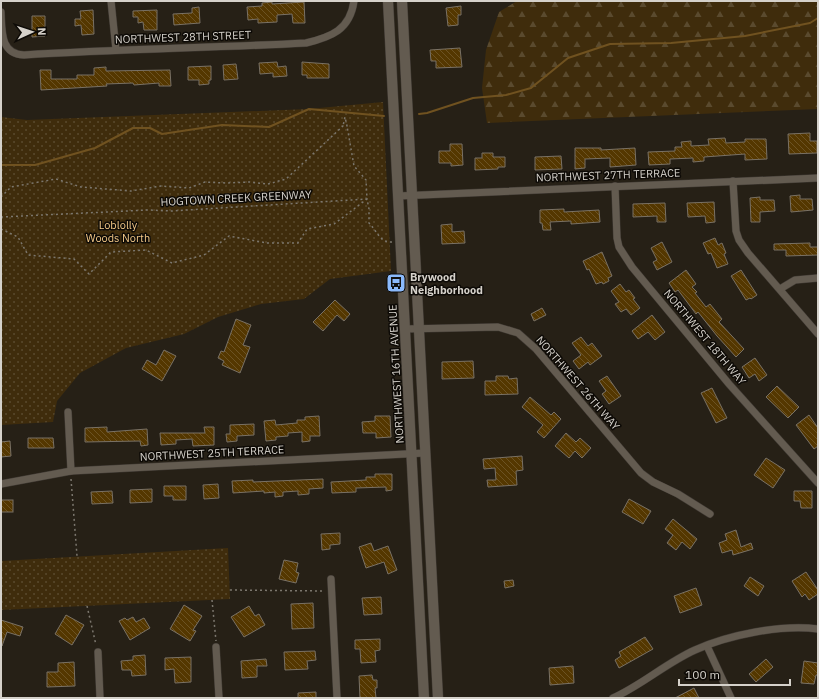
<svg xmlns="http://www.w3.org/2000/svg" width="819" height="699" font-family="'IBM Plex Sans',sans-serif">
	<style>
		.green { fill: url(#green-dots) }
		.forest { fill: url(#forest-firs) }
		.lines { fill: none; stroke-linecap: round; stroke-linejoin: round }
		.stream { stroke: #705220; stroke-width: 2 }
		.building { fill: url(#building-back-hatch); stroke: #797165 }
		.minor-casing { stroke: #3f3933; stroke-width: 8 }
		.secondary-casing { stroke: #3f3933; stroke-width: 11 }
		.path { stroke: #7c776e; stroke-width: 1.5; stroke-dasharray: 2 3; stroke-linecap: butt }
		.minor { stroke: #635b50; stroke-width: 7 }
		.secondary { stroke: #635b50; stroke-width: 10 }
		.labels { text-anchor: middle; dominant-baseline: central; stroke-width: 3; stroke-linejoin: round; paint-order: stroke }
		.street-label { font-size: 11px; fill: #d5d1ca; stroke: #0d0a06 }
		.park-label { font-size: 11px; fill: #f4c988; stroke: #0d0a06 }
		.poi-label { font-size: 11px; font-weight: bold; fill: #d5d1ca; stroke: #0d0a06; text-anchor: start }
	</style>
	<defs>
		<pattern id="green-dots" width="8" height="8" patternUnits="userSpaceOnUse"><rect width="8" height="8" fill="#3f2c0c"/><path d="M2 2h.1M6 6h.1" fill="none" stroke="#5a4a2e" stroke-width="1.8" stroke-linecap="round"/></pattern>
		<pattern id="forest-firs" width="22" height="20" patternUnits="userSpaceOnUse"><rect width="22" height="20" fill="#3f2c0c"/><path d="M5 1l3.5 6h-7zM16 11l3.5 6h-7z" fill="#5a4a2e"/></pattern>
		<pattern id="building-back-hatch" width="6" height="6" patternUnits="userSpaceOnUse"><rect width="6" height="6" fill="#543700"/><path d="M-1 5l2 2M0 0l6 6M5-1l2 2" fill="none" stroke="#6c5324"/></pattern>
	</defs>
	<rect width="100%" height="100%" fill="#262016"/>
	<g class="green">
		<path d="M383 102 391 271 330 279 304 299 261 304 218 317 184 334 126 348 80 373 57 401 53 422 1 425V117L27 120 309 109Z"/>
		<path d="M228 548 230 599 1 610V561Z"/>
	</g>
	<path class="forest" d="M517 1H818V109L487 123 482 88 486 50 499 12Z"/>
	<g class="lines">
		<g class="stream">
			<path d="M419 114 427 113 473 98 506 95 531 88 568 58 610 44 671 43 745 36 810 23 818 18"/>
			<path d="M1 165H35L95 148 133 128H150L162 134 222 125 269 127 309 109 384 116"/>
		</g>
	</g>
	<g class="building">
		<path d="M272 2V4L304 2 305 23H293L292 14 277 15V22L258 23V19L248 20 247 7 262 6V3Z"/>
		<path d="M461 6V15H458V25L448 26 446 8Z"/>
		<path d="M199 7 200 23 174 25 173 14 192 13V8Z"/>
		<path d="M93 10 94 34 82 35 81 25 75 26V19H81L80 11Z"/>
		<path d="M157 10V30H144L143 22 138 23V17H133V11Z"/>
		<path d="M32 16H45V36L32 37Z"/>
		<path d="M460 48 462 67 436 68V61H431L430 50Z"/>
		<path d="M277 62 278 67 286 66 287 76 273 77V73L260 74 259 63Z"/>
		<path d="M302 62 329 64V78H307V75H302Z"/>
		<path d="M236 64 238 79 224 80 223 65Z"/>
		<path d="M211 66V80H209V84L199 85V80H188V67Z"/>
		<path d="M106 67V71L170 70 171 86H159V83L134 85 133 83 106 84 107 86 41 90 40 70H51V79H77V75H94V68Z"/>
		<path d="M810 133V141H817V153L789 154 788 134Z"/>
		<path d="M725 138 726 143 745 142V139H766L767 159 745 160V154L704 157V161L693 162V158L670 159V164L649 165 648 152 675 151V147H682L681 142 691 141V146L709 145 708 139Z"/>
		<path d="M450 144H462L463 165 451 166V163H439V151H450Z"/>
		<path d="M575 148H601V150L635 148 636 165 610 167V158L585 159V168L575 169Z"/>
		<path d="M482 153H493V157H505V167H498V169L475 170V158H482Z"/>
		<path d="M561 156 562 169 535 170V157Z"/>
		<path d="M800 195V199H812L813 210 791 212 790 196Z"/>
		<path d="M760 197V200H774L775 211 760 212V222H751L750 198Z"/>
		<path d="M714 202 715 222 706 223 705 216 688 217 687 203Z"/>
		<path d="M665 203 666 222H657V216L633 217V204Z"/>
		<path d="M564 209V212L599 210 600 222 571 224V221L550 222 551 230H543L542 223H540V210Z"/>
		<path d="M452 224V232L464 231 465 243 442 244 441 225Z"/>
		<path d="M715 238 718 245 722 243 726 253 724 254 728 264 717 268 711 253 708 254 703 243Z"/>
		<path d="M662 242 672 262 657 270 653 262 657 260 651 248Z"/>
		<path d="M810 243V247H818V255L786 256V250H774V244Z"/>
		<path d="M602 252 612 276 608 278 609 281 603 284 602 282 596 284 589 269 587 270 583 261Z"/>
		<path d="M686 270 696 284 692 287 697 292 695 293 706 307 710 304 722 319 719 322 744 349 736 357 717 336 698 312 696 314 678 290 675 292 669 283Z"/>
		<path d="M741 270 757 295 751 299 750 298 746 300 731 276Z"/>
		<path d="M620 284 626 292 629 290 635 298 633 299 640 308 631 315 626 309 621 312 615 304 619 302 611 291Z"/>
		<path d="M335 300 350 314 344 321 337 315 323 331 313 322Z"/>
		<path d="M542 308 546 315 534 321 531 314Z"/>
		<path d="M652 315 665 332 655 340 648 332 638 339 632 331Z"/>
		<path d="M236 319 251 325 243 345 250 347 240 373 222 365 224 361 218 358 221 351 224 352Z"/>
		<path d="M581 337 588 346 592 343 602 356 590 365 588 362 579 369 573 361 581 355 572 343Z"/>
		<path d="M164 350 176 356 162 381 142 369 147 360 156 365Z"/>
		<path d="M755 358 767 375 759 381 755 374 749 378 742 367Z"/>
		<path d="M473 361 474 378 442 379V362Z"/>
		<path d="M496 376H508L509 379 517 378 518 394 485 395V381H496Z"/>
		<path d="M607 376 621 396 609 404 602 394 606 391 599 381Z"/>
		<path d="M777 386 799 407 788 418 766 397Z"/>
		<path d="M712 388 727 418 716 423 701 393Z"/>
		<path d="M530 397 551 415 554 412 561 419 544 438 537 432 543 425 522 407Z"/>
		<path d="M809 415 818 428V446L814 449 796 425Z"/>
		<path d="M319 416 320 436H310V441L302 442V432L288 433V436L276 437V440L266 441 264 421 275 420 276 425 297 423V420H305V417Z"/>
		<path d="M375 416H390L391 437 376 438V433H363L362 422 375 421Z"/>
		<path d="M254 424V435L237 436V441L227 442 226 434H230V425Z"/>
		<path d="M107 427V432L147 429 148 445 141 446 140 441 85 442V428Z"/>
		<path d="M204 427H214V445L193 446 192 439 176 440V444L161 445 160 433H205Z"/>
		<path d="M566 433 576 442 580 438 591 448 582 458 575 451 569 458 555 446Z"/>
		<path d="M28 438H53L54 448H28Z"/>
		<path d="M10 441 11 456 1 457V442Z"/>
		<path d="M522 456 523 470 516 471 517 485 488 487 487 480H496L495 468 484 469 483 459Z"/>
		<path d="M766 458 785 470 773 488 754 475Z"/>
		<path d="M375 474H392V490L386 491V487L356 488V492L332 493 331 482 366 480V477H375Z"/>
		<path d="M323 479V488L309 489V494L298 495V491L283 492V496L275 497V492L264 493V491L233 493 232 481 253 480V482Z"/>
		<path d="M218 484 219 498 204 499 203 485Z"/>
		<path d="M164 486H186V500H173V496H164Z"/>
		<path d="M152 489V502L130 503V490Z"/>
		<path d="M112 491 113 503 92 504 91 492Z"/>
		<path d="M794 491H812V508H801L800 501H794Z"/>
		<path d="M629 499 651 511 643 524 622 512Z"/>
		<rect x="1" y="500" width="12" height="12"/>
		<path d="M673 519 697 539 690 549 682 542 676 550 667 543 673 535 665 529Z"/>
		<path d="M736 530 741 547 751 543 753 549 733 555 732 550 722 553 719 543 727 540 725 534Z"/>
		<path d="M340 533V544L330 545V549L322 550 321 534Z"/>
		<path d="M371 543 374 551 388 546 397 570 388 574 384 562 366 568 359 547Z"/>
		<path d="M284 560 298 563 296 572 299 573 296 583 279 579Z"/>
		<path d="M806 572 818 590V594L809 600 805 594 802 597 792 581Z"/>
		<path d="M750 577 764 586 758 596 744 586Z"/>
		<path d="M513 580 514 586 505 588 504 581Z"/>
		<path d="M696 588 702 605 680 613 674 596Z"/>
		<path d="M381 597 382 614 364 615 362 598Z"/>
		<path d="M313 603 314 628 292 629 291 604Z"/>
		<path d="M184 605 202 616 193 630 196 631 190 641 170 629Z"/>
		<path d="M249 606 255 616 259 614 265 625 244 637 231 617Z"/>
		<path d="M66 615 84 625 72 645 55 634Z"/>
		<path d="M133 617 136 622 144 618 150 628 130 640 119 621 125 618 127 620Z"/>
		<path d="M1 620 23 627 20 636 7 632 2 646Z"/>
		<path d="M645 637 653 649 619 668 615 660 621 656 619 652Z"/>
		<path d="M380 639V650L375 651 376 662 361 663 360 649H355V640Z"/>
		<path d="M315 651 316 660 307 661 308 669 285 670 284 652Z"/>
		<path d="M145 655 146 675 132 676 131 670H122L121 661 133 660V656Z"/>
		<path d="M191 657V682L175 683 174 669 165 670V658Z"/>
		<path d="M266 659 267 666H257V677L242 678 241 661Z"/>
		<path d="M766 659 773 667 756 682 749 674Z"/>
		<path d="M804 661 818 663V675H816L814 684 801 683Z"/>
		<path d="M74 662 75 686 47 687V672H58V663Z"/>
		<path d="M573 666 574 683 550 685 549 668Z"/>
		<path d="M372 675 373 680H377V688H375L376 698H360L359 676Z"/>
		<path d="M694 688 699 698H675Z"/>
		<path d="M316 692V698H298V693Z"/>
	</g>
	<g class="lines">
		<g class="minor-casing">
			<g id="minor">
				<path d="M111 1 116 50"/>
				<path d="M1 12C2 31 0 54 24 55 118 49 212 48 306 43 331 37 350 30 354 1"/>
				<path d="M733 181 736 231 739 240 748 253 818 334"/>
				<path d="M615 186 617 238 619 247 632 267 729 384 818 483"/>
				<path d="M398 196 818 178"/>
				<path d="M780 289 795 280 818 278"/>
				<path d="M405 329 498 327 518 333 536 349 641 473 653 482 678 494 710 514"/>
				<path d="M68 412 71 471"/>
				<path d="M1 484 71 471 425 453"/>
				<path d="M331 579 337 698"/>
				<path d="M707 646 731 698"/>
				<path d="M216 647 219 698"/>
				<path d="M98 652 100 698"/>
				<path d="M613 698C642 685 666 663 695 650 728 635 782 624 818 629"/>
			</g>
		</g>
		<g class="secondary-casing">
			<g id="secondary">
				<path d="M388 1 424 698"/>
				<path d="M402 1 438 698"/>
			</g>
		</g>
		<g class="path">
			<path d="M1 197 11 187 56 179 81 187 131 191 161 186 189 188 205 182 226 183 249 182 268 184 286 179 343 126H347L345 117 343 126"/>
			<path d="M1 217 148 210 171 211 367 199 369 209V223C377 231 380 243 392 242"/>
			<path d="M1 229 18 237 28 255 74 259 89 274 111 252 146 250 172 263 204 255 229 236 267 243H298L307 229 334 224 367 199 366 180 354 166 347 126"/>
			<path d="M71 479 77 556"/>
			<path d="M230 590 324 591"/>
			<path d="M212 600 216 641"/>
			<path d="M87 606 96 645"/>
		</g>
		<use href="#minor" class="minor"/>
		<use href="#secondary" class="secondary"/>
	</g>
	<defs>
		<g id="bus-square" transform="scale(1)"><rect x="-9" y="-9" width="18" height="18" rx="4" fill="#8bbafc" stroke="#0d0a06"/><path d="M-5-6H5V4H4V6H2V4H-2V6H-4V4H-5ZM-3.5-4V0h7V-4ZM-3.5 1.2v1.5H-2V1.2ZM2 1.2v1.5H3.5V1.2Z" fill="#111"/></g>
	</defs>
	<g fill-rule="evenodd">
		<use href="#bus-square" x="396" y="283"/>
	</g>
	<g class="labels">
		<g class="street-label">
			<text transform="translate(183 37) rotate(-2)">NORTHWEST 28TH STREET</text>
			<text transform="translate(608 175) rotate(-2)">NORTHWEST 27TH TERRACE</text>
			<text transform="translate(236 198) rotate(-3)">HOGTOWN CREEK GREENWAY</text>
			<text transform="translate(705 337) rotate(50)">NORTHWEST 18TH WAY</text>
			<text transform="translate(396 374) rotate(-93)">NORTHWEST 16TH AVENUE</text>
			<text transform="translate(578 383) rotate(49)">NORTHWEST 26TH WAY</text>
			<text transform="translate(212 453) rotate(-3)">NORTHWEST 25TH TERRACE</text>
		</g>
		<g class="park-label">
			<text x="118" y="225">Loblolly<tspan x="118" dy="13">Woods North</tspan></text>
		</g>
		<g class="poi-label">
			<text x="410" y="277">Brywood<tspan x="410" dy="13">Neighborhood</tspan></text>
		</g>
	</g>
	<rect width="819" height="699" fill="none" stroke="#d5d1ca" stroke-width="4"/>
	<g transform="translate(32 32) rotate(87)" stroke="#0d0a06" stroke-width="3" paint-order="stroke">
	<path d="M0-3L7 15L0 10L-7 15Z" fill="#d5d1ca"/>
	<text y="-6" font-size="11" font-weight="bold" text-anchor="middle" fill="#d5d1ca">N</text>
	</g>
	<path d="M679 679v6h111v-6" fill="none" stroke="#d5d1ca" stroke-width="2"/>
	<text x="685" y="679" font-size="12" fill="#d5d1ca" stroke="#0d0a06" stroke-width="3" paint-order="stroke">100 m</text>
</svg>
